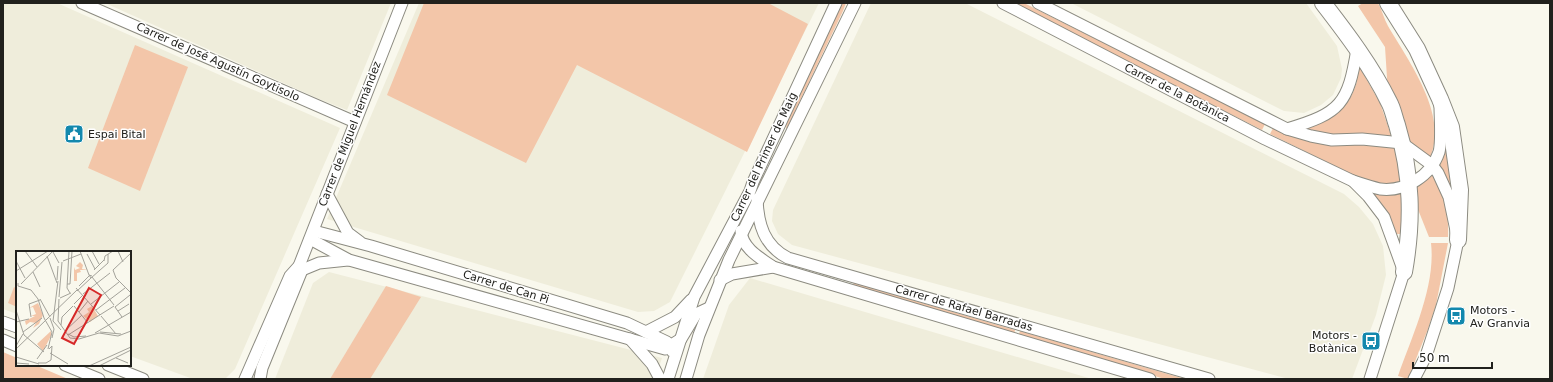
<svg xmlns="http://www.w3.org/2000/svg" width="1553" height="382" font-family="'DejaVu Sans',sans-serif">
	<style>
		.built { fill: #efeddb }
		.green { fill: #f3c6a9 }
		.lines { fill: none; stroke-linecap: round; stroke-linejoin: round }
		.street-casing { stroke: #8c8b81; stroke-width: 13 }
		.secondary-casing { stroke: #8c8b81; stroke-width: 18 }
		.street { stroke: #fff; stroke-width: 11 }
		.secondary { stroke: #fff; stroke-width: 16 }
		.labels { text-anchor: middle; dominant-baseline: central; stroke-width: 3; stroke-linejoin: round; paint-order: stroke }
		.street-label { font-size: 11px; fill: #21211d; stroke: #fff }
		.poi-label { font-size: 11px; fill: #21211d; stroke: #fff; text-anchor: start }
		.inset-road { fill: none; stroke: #a3a29a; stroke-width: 1 }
		.view { fill: #d62828; fill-opacity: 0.15; stroke: #d62828; stroke-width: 2 }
		.inset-edge { fill: none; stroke: #21211d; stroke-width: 2 }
	</style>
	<rect width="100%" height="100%" fill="#f9f8ed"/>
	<g class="built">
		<path d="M3 3H57L340 128 235 369 225 379H193L130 356V252H17V314L3 309Z"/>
		<path d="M105 3H391L347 110 319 99Z"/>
		<path d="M419 3H819L670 302 654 311 638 312 327 219Z"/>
		<path d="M871 3H965L1344 194 1359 207 1373 224 1383 246 1386 275 1376 315 1352 379H1289L792 245 778 234 772 221 773 210Z"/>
		<path d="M1071 3H1306L1337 46 1342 69 1341 78 1333 95 1321 105 1304 113 1284 111Z"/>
		<path d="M329 272 662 358 655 379H275L313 283Z"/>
		<path d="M750 278 1092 379H703L729 305Z"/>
	</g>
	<g class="green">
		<path d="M424 3H768L808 24 747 152 577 65 526 163 387 95Z"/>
		<path d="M841 3H846L843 11 786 130 787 117Z"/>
		<path d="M1011 3H1024L1265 124 1262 130Z"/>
		<path d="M1363 3H1378C1382 10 1384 19 1388 26 1409 62 1449 115 1430 158L1407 144 1388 93 1385 47 1358 6Z"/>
		<path d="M135 45 188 67 140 191 88 168Z"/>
		<path d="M1359 66 1380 103 1392 138 1331 136 1302 129C1325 124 1347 112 1355 87 1358 81 1357 73 1359 66Z"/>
		<path d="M1273 128C1318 148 1349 142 1395 148L1402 182 1391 185 1367 182 1270 134Z"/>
		<path d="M1445 142 1453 193 1437 162Z"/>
		<path d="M1432 174C1445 193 1449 213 1448 237H1429L1417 207 1415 187Z"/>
		<path d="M1369 192H1403V234H1395Z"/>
		<path d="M1431 243H1448L1436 305 1428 329 1408 379 1398 376C1412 336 1436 286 1431 243Z"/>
		<path d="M853 283 857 284 1015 330 1014 335 882 297 854 285Z"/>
		<path d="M386 286 421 297 370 379H330Z"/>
		<path d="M14 287 17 289V307L8 303Z"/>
		<path d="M1020 331 1185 379H1165L1018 337Z"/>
		<path d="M3 352 17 358V365H35L68 379H3Z"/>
	</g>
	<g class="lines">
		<g class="street-casing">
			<g id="street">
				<path d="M82 3 355 122"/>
				<path d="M1003 3 1265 139 1353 181 1368 196 1384 217 1404 272 1370 379"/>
				<path d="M1038 3 1287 129 1311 136 1332 140 1362 139 1402 143 1432 165 1438 173 1449 197 1458 240 1448 288 1426 356 1414 379"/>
				<path d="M1287 129C1341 113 1348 104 1357 49"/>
				<path d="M1353 181C1362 184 1371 187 1380 189 1405 192 1431 176 1439 152 1442 141 1440 118 1440 106"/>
				<path d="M327 194 348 233 360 242"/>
				<path d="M757 199C758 224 764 246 788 258L1209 379"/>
				<path d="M314 231 371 246 627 323 667 342 672 351"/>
				<path d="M741 231C742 248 760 258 773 267"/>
				<path d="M310 239 349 260 665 349 681 339 696 314 709 308"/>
				<path d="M302 270 319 263 348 260"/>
				<path d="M720 280 732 274 773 267 1150 379"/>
				<path d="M3 322 17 327"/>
				<path d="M646 332 675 317 691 300"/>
				<path d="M630 339 652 364 660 379"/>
				<path d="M3 340 17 346"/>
				<path d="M65 365 99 379"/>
				<path d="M108 365 143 379"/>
				<path d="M245 379 290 276 299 266 402 3"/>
				<path d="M260 379 262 368 302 270 299 266"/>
				<path d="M668 379 694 297 750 191 753 182 836 3"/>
				<path d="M686 379 699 335 729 260 855 3"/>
			</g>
		</g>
		<g class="secondary-casing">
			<g id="secondary">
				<path d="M1323 3C1347 34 1372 67 1389 102 1393 109 1394 117 1397 125 1412 175 1413 221 1404 272"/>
				<path d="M1388 3 1417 49 1440 99 1451 127 1460 190 1458 240"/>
			</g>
		</g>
		<use href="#street" class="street"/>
		<use href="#secondary" class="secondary"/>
	</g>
	<defs>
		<g id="civic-square" transform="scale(1)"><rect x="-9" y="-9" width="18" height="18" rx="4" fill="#1388ad" stroke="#fff"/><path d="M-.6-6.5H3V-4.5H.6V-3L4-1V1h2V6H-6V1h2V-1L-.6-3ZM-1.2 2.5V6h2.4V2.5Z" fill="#fff"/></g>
		<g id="bus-square" transform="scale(1)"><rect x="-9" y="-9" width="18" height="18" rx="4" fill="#1388ad" stroke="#fff"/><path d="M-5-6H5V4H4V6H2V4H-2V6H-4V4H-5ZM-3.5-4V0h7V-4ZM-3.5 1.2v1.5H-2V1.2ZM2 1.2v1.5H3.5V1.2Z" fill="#fff"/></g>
	</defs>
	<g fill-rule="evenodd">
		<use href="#civic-square" x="74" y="134"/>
		<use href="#bus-square" x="1456" y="316"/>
		<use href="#bus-square" x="1371" y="341"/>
	</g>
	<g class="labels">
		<g class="street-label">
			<text transform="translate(218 62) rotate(24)">Carrer de José Agustín Goytisolo</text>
			<text transform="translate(1177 93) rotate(27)">Carrer de la Botànica</text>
			<text transform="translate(350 134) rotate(-69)">Carrer de Miguel Hernández</text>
			<text transform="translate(764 157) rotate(-65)">Carrer del Primer de Maig</text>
			<text transform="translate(506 287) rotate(17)">Carrer de Can Pi</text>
			<text transform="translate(964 308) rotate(16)">Carrer de Rafael Barradas</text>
		</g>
		<g class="poi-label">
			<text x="88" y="134">Espai Bital</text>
			<text x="1470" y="310">Motors -<tspan x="1470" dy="13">Av Granvia</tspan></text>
			<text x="1357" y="335" text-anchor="end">Motors -<tspan x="1357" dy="13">Botànica</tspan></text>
		</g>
	</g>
	<g transform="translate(16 251)">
		<rect width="115" height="115" fill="#f9f8ed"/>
		<path d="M64 11 67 14 66 18 72 19H64L65 21 61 22V30H58V16L59 19 64 17 60 15ZM22 52 27 64 23 73 17 77 20 72 14 71 10 74 9 70 19 65H15L20 63 17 56 13 57ZM76 55 82 65 74 71 67 65 73 61 71 58ZM35 80V85L27 100 21 93Z" fill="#f3c6a9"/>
		<path class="inset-road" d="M9 0 21 16M53 0 51 37 54 42M64 0 73 24M76 0 83 13M102 0 107 11M37 1 43 12M71 3 79 18M31 5 41 32M0 10 9 27M47 10 65 3M88 10 89 5 97 0M78 19 88 9M97 19 100 27 115 42M97 19 115 2M0 20 32 0M17 21 24 36M76 25 73 24 75 27 92 12V3M76 26 98 54M41 29 42 15M42 30 37 70 45 79M2 32V35L15 39 22 48 28 67 36 81 32 98M5 33 37 0M51 33H54L56 0M63 35 73 25M60 37 84 64M61 40 75 27M67 43 94 22M43 46 46 11M44 47 55 42M24 48 34 66M43 48 42 70 54 87 63 88 83 82 102 85 115 80M58 53 67 44M75 53 103 31M58 55 72 72M99 56 114 44M99 56 106 66M0 59 8 84 28 101M80 59 109 37M102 60 113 53M63 61 72 50M85 65 100 83M15 66 13 53 24 49M34 67 38 78 36 87M0 71 13 68M45 74 46 66 57 55M49 80 66 64M7 81 26 67M84 81 105 83M79 82 115 61M52 83 58 86 70 85M52 84 98 55M0 95 7 83M0 98 61 39M34 102 52 113M0 106 23 113M100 107 112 112M21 108 31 94M0 112 13 113M22 112H30L35 109 36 95 33 98M73 115 115 96M83 115 115 99"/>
		<path class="view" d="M73 37 85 44 58 93 46 87Z"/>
		<rect width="115" height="115" class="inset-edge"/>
	</g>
	<rect width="1553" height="382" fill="none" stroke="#21211d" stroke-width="8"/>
	<path d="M1413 362v6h79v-6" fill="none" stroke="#21211d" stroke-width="2"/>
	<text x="1419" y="362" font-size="12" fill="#21211d" stroke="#ffffff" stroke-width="3" paint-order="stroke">50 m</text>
</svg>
